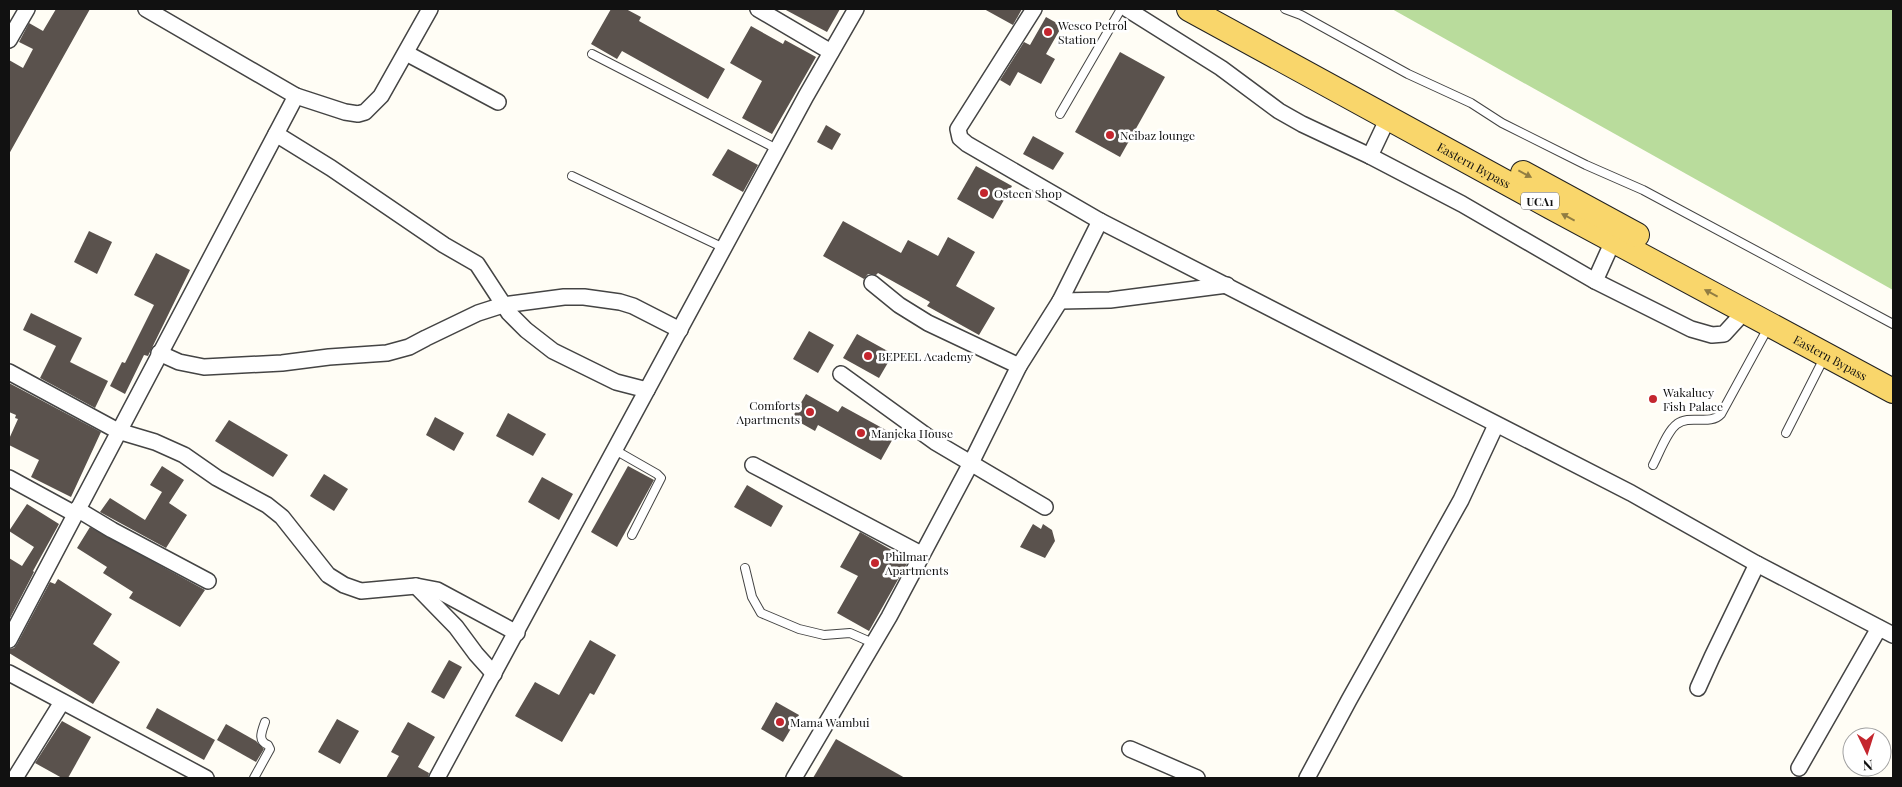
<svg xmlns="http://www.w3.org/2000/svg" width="1902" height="787" font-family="'Playfair Display',serif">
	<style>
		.forest { fill: #b9dc9c }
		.building { fill: #5a524d }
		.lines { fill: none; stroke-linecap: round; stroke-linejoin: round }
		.lane-casing { stroke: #444; stroke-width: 10 }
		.street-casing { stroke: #444; stroke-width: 18 }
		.primary-casing { stroke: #222; stroke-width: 26 }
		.lane { stroke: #fff; stroke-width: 8 }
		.street { stroke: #fff; stroke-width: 15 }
		.primary { stroke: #f9d66b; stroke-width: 24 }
		.oneway { fill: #917d42 }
		.poi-dot { fill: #c4262e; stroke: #fff; stroke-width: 2 }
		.labels { text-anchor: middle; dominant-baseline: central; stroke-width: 5; stroke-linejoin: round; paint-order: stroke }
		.shield { fill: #fff; stroke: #585858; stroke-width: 1 }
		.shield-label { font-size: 11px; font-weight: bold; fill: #111 }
		.poi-label { font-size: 12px; fill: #111; stroke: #fff; text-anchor: start }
		.street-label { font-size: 12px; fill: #111; stroke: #fff }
	</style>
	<rect width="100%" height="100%" fill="#fffdf5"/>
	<path class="forest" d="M1392 9H1893V290Z"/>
	<g class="building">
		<path d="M56 9H90L9 154V60L23 68 33 49 19 42 29 23 43 31Z"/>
		<path d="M611 9H626L641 17 639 21 725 69 708 99 622 51 617 59 591 44Z"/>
		<path d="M784 9H840L827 32Z"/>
		<path d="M984 9H1022L1013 25Z"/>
		<path d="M1046 17 1062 26 1046 54 1055 59 1041 84 1018 72 1010 86 1000 80 1024 42 1030 45Z"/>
		<path d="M751 26 783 44 785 40 816 57 772 134 742 118 762 81 730 63Z"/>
		<path d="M1120 52 1165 77 1120 157 1075 132Z"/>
		<path d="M826 125 841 134 832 150 817 142Z"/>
		<path d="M1033 136 1064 153 1053 170 1023 154Z"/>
		<path d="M728 149 758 165 743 192 712 175Z"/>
		<path d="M976 166 1012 186 993 219 957 199Z"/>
		<path d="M843 221 901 253 908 240 938 256 948 237 975 252 956 286 995 308 979 335 927 306 930 302 878 273 876 275 868 274 864 279 823 256Z"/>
		<path d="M89 231 112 242 97 274 74 262Z"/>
		<path d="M156 253 190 270 148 356 144 355 125 394 110 386 122 362 125 363 154 305 134 295Z"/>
		<path d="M31 313 82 338 70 362 108 381 95 408 40 378 56 346 23 330Z"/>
		<path d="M809 331 834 345 818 373 793 359Z"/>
		<path d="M857 334 893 354 879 378 843 358Z"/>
		<path d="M9 383 101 432 71 497 31 477 39 460 9 445V439L18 419 15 418 16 415 9 412Z"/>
		<path d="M806 394 838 412 842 406 895 435 881 460 818 425 815 431 792 418Z"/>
		<path d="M508 413 546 434 533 456 496 436Z"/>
		<path d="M435 417 464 433 454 451 426 435Z"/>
		<path d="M229 420 288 455 273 477 215 441Z"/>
		<path d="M162 466 184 480 169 503 187 515 166 548 100 512 110 498 145 520 162 492 150 485Z"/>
		<path d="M628 466 654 480 617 547 591 532Z"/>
		<path d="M324 474 348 489 334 511 310 496Z"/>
		<path d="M542 477 573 494 559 520 528 502Z"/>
		<path d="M747 485 783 506 771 527 734 507Z"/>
		<path d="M27 504 59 524 33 571 34 572 9 620V558L22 566 34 547 9 531Z"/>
		<path d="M1033 524 1041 529 1043 524 1052 530 1055 541 1045 558 1020 547Z"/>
		<path d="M90 527 205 590 180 627 129 598 133 592 103 573 107 567 77 548Z"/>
		<path d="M860 532 909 560 869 631 837 613 858 576 840 567Z"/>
		<path d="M58 579 112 614 93 644 120 662 93 704 9 653V649L14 648 17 644 50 582 55 584Z"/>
		<path d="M590 640 616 655 594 695 590 693 562 742 515 716 535 682 559 695Z"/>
		<path d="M449 660 462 667 444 699 431 692Z"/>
		<path d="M776 702 799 715 783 742 761 729Z"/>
		<path d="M157 708 215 740 204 760 146 728Z"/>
		<path d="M337 719 359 731 340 764 318 752Z"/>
		<path d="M62 721 91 737 68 778H62L35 763Z"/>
		<path d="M408 722 435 737 418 767 429 773 428 778H386L399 756 391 752Z"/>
		<path d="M226 724 256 741 264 749 256 762 217 740Z"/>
		<path d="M836 739 905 778H813Z"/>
	</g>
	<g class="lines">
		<g class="lane-casing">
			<g id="lane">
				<path d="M1285 9 1301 15 1408 74 1471 103 1502 123 1586 165 1643 190 1893 324"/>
				<path d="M592 54 777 149"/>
				<path d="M1060 114 1121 9"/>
				<path d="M572 176 724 248"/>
				<path d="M1786 433 1824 358"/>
				<path d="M615 450 657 474 661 478 632 535"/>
				<path d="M1653 465C1659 454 1667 431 1677 424 1690 414 1710 426 1721 414L1769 326"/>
				<path d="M745 568 752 597 761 613 799 629 824 635 850 633 873 643"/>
				<path d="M254 778 270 749 268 745C257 741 262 731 265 722"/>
			</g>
		</g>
		<g class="street-casing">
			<g id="street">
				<path d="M146 9 296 96 345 112 358 114 365 112 381 96 430 9"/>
				<path d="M758 9 831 52"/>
				<path d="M1034 9 958 129 960 138 967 144 1100 221 1631 493 1757 564 1893 635"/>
				<path d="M1127 9 1221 68 1279 111 1302 124 1370 156 1462 204 1595 281 1691 329 1712 335 1724 334 1745 311"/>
				<path d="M9 40 27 9"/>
				<path d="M406 53 498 102"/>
				<path d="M276 134 331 168 444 245 477 264 509 313 526 330 553 351 616 382 647 390"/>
				<path d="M1370 156 1388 118"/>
				<path d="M1595 281 1613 241"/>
				<path d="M872 283 899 305 928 323 1019 366"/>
				<path d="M1060 301 1110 300 1227 285"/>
				<path d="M159 353 179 362 204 367 282 363 329 357 387 353 409 347 426 338 478 313 503 305 564 297H584L620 302 633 306 680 330"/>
				<path d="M9 372 118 431 155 442 184 455 217 478 267 505 282 517 328 575 344 585 361 591 416 586 437 590 517 633"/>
				<path d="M841 374 935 442 1045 507"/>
				<path d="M753 465 921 554"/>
				<path d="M9 478 75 514"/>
				<path d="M77 509 112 530 208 581"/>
				<path d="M416 586 456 627 476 654 494 674"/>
				<path d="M9 640 296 96"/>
				<path d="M9 673 206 778"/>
				<path d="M1698 688 1712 657 1757 564"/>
				<path d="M1130 749 1197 778"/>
				<path d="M1799 768 1879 628"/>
				<path d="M15 778 62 702"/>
				<path d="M437 778 806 96 856 9"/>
				<path d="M794 778 889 617 971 463 1019 366 1060 301 1100 221"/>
				<path d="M1307 778 1349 700 1461 500 1496 425"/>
			</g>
		</g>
		<g class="primary-casing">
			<g id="primary">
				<path id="s1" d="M1189 9 1551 207 1893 391"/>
				<path d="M1523 173 1637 235"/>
			</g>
		</g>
		<use href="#lane" class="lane"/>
		<use href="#street" class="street"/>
		<use href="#primary" class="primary"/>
	</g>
	<defs><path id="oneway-solid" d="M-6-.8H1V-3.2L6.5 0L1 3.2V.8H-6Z" transform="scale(1.25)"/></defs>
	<g class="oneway">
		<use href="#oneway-solid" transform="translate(1525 174) rotate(28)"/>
		<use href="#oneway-solid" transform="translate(1568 217) rotate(-152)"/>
		<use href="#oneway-solid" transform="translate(1711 293) rotate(-152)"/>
	</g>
	<g class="poi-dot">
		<circle cx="1048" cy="32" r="5"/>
		<circle cx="1110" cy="135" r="5"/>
		<circle cx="984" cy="193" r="5"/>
		<circle cx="868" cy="356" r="5"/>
		<circle cx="1653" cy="399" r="5"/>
		<circle cx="810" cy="412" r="5"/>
		<circle cx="861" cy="433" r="5"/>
		<circle cx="875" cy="563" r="5"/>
		<circle cx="780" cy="722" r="5"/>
	</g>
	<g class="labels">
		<rect class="shield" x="1521" y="192.5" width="38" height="17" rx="4"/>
		<g class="shield-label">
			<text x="1540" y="201">UCA1</text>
		</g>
		<g class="poi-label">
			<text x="1058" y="25">Wesco Petrol<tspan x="1058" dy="14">Station</tspan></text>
			<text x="1120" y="135">Neibaz lounge</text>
			<text x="994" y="193">Osteen Shop</text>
			<text x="878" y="356">BEPEEL Academy</text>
			<text x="1663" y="392">Wakalucy<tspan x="1663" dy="14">Fish Palace</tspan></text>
			<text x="800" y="405" text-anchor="end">Comforts<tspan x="800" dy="14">Apartments</tspan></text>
			<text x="871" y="433">Manjeka House</text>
			<text x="885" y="556">Philmar<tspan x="885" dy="14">Apartments</tspan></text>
			<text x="790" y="722">Mama Wambui</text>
		</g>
		<g class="street-label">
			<text stroke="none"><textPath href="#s1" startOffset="325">Eastern Bypass</textPath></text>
			<text stroke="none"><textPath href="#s1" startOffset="730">Eastern Bypass</textPath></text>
		</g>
	</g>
	<rect width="1902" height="787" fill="none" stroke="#111111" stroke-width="20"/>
	<g transform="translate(1867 752) rotate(176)"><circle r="24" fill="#ffffff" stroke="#a0a0a0"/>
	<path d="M0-4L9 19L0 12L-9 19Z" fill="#c4262e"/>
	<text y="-8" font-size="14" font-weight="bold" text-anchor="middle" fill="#111111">N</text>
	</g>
</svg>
